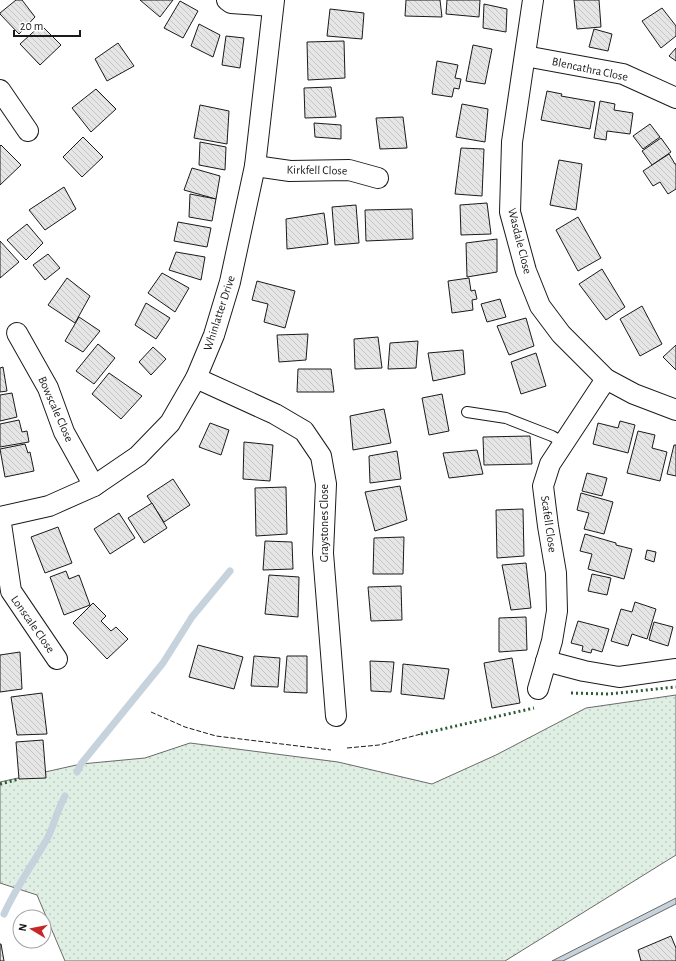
<svg xmlns="http://www.w3.org/2000/svg" width="676" height="961" font-family="'Alegreya Sans',sans-serif">
	<style>
		.grass { fill: url(#grass-dots); stroke: #6a6a6a }
		.water { fill: #c6d2dc; stroke: #6a6a6a }
		.lines { fill: none; stroke-linecap: round; stroke-linejoin: round }
		.stream { stroke: #c6d2dc; stroke-width: 7 }
		.building { fill: url(#building-back-hatch); stroke: #1a1a1a }
		.lane-casing { stroke: #1a1a1a; stroke-width: 12 }
		.street-casing { stroke: #1a1a1a; stroke-width: 22 }
		.lane { stroke: #fff; stroke-width: 10 }
		.street { stroke: #fff; stroke-width: 20 }
		.hedge { stroke: #2b5a34; stroke-width: 3; stroke-dasharray: 2 3; stroke-linecap: butt }
		.fence { stroke: #1a1a1a; stroke-width: 1; stroke-dasharray: 5 2; stroke-linecap: butt }
		.labels { text-anchor: middle; dominant-baseline: central; stroke-width: 3; stroke-linejoin: round; paint-order: stroke }
		.street-label { font-size: 12px; fill: #1a1a1a; stroke: #fff }
	</style>
	<defs>
		<pattern id="grass-dots" width="8" height="8" patternUnits="userSpaceOnUse"><rect width="8" height="8" fill="#e0efe3"/><path d="M2 2h.1M6 6h.1" fill="none" stroke="#c0ccc2" stroke-width="1.8" stroke-linecap="round"/></pattern>
		<pattern id="building-back-hatch" width="6" height="6" patternUnits="userSpaceOnUse"><rect width="6" height="6" fill="#e6e6e6"/><path d="M-1 5l2 2M0 0l6 6M5-1l2 2" fill="none" stroke="#c5c5c5"/></pattern>
	</defs>
	<rect width="100%" height="100%" fill="#fff"/>
	<path class="grass" d="M676 695V855L505 961H65L37 895 0 883V782L81 764 145 758 190 743 338 762 432 784 496 755 586 708Z"/>
	<path class="water" d="M676 898V904L563 961H552Z"/>
	<g class="lines">
		<g class="stream">
			<path d="M77 772 81 764 163 663 192 617 230 571"/>
			<path d="M4 914C16 887 33 864 47 839 54 826 57 810 65 796"/>
		</g>
	</g>
	<g class="building">
		<path d="M16 0H22L35 17 19 34 0 14V13Z"/>
		<path d="M140 0H173L160 17Z"/>
		<path d="M406 0H440L442 17 405 16Z"/>
		<path d="M447 0H480L479 17 446 14Z"/>
		<path d="M574 0H599L601 27 577 29Z"/>
		<path d="M180 1 198 11 183 38 164 28Z"/>
		<path d="M484 4 507 9 506 32 483 28Z"/>
		<path d="M662 8 676 26V36L661 48 642 21Z"/>
		<path d="M330 9 364 13 362 39 327 36Z"/>
		<path d="M199 24 220 35 213 57 191 46Z"/>
		<path d="M41 25 61 45 40 65 20 44Z"/>
		<path d="M594 29 612 34 608 51 589 47Z"/>
		<path d="M226 36 244 38 240 68 222 65Z"/>
		<path d="M344 41 345 78 308 80 307 42Z"/>
		<path d="M118 43 134 66 107 81 95 59Z"/>
		<path d="M473 45 492 49 485 84 466 81Z"/>
		<path d="M676 48V61L669 56Z"/>
		<path d="M437 61 458 65 455 78 461 79 459 89 454 88 452 97 432 94Z"/>
		<path d="M331 87 336 117 305 118 304 88Z"/>
		<path d="M96 89 116 109 91 132 72 108Z"/>
		<path d="M547 91 562 94 561 96 595 102 590 129 541 120Z"/>
		<path d="M600 101 615 104 614 110 633 113 630 134 607 131 606 140 594 138Z"/>
		<path d="M462 104 488 109 485 142 456 137Z"/>
		<path d="M200 105 229 111 227 144 194 138Z"/>
		<path d="M403 117 407 148 380 149 376 118Z"/>
		<path d="M314 123 341 125V139L315 137Z"/>
		<path d="M650 124 660 137 643 149 633 136Z"/>
		<path d="M83 137 103 157 82 177 63 157Z"/>
		<path d="M661 138 671 152 652 165 642 151Z"/>
		<path d="M200 142 226 147 225 170 199 165Z"/>
		<path d="M1 145 21 165 0 185V146Z"/>
		<path d="M461 148 484 149 482 196 455 194Z"/>
		<path d="M669 154 675 164H676V189L668 194 660 182 653 186 643 171Z"/>
		<path d="M559 160 582 164 576 210 550 205Z"/>
		<path d="M192 168 220 176 216 199 184 190Z"/>
		<path d="M64 187 76 209 45 230 29 210Z"/>
		<path d="M190 194 216 199 212 221 189 217Z"/>
		<path d="M487 203 491 234 461 235 460 205Z"/>
		<path d="M356 205 359 243 335 245 332 207Z"/>
		<path d="M412 209 413 239 366 241 365 210Z"/>
		<path d="M324 213 328 244 287 249 286 219Z"/>
		<path d="M578 217 601 258 578 271 556 230Z"/>
		<path d="M178 222 211 228 207 247 174 241Z"/>
		<path d="M27 224 43 243 26 260 7 240Z"/>
		<path d="M497 239V272L467 277 466 243Z"/>
		<path d="M0 241 19 262 0 278Z"/>
		<path d="M176 252 205 257 201 280 169 270Z"/>
		<path d="M48 254 60 268 45 280 33 265Z"/>
		<path d="M602 269 625 307 606 320 579 284Z"/>
		<path d="M162 273 189 288 175 312 148 293Z"/>
		<path d="M67 278 90 296 75 323 48 305Z"/>
		<path d="M469 278 471 291 475 290 477 299 472 300 473 310 452 313 448 281Z"/>
		<path d="M257 281 295 291 285 328 264 322 268 304 252 300Z"/>
		<path d="M500 299 506 317 487 322 481 304Z"/>
		<path d="M146 303 170 318 156 339 135 325Z"/>
		<path d="M642 306 662 344 640 356 620 319Z"/>
		<path d="M79 317 100 331 83 352 65 341Z"/>
		<path d="M526 318 534 346 509 355 497 326Z"/>
		<path d="M308 334 306 360 279 362 277 335Z"/>
		<path d="M378 337 382 368 355 369 354 339Z"/>
		<path d="M418 341 416 368 388 369 390 343Z"/>
		<path d="M98 344 115 358 94 384 76 371Z"/>
		<path d="M676 345V370L663 357Z"/>
		<path d="M153 347 166 359 151 375 139 362Z"/>
		<path d="M463 350 465 374 433 381 428 353Z"/>
		<path d="M536 353 546 386 521 394 511 362Z"/>
		<path d="M3 367 7 391 0 392V368Z"/>
		<path d="M298 369H331L334 392H297Z"/>
		<path d="M109 373 142 396 121 419 92 394Z"/>
		<path d="M12 393 17 417 0 421V395Z"/>
		<path d="M442 394 449 431 429 435 422 398Z"/>
		<path d="M384 409 391 443 353 450 350 416Z"/>
		<path d="M19 420 22 432 27 431 29 442 0 447V424Z"/>
		<path d="M620 421 635 425 628 453 593 444 598 423 618 428Z"/>
		<path d="M210 423 229 430 221 455 199 447Z"/>
		<path d="M638 431 655 435 652 448 667 452 660 481 627 473Z"/>
		<path d="M530 436 532 464 484 465 483 437Z"/>
		<path d="M244 442 273 445 270 481 243 479Z"/>
		<path d="M25 444 28 453 30 452 34 471 5 477 0 449Z"/>
		<path d="M674 445H676V476L667 474Z"/>
		<path d="M477 450 483 474 449 478 443 453Z"/>
		<path d="M397 451 401 479 370 483 369 456Z"/>
		<path d="M587 473 607 478 602 496 582 491Z"/>
		<path d="M173 479 190 505 164 522 147 496Z"/>
		<path d="M400 486 407 520 375 531 365 492Z"/>
		<path d="M286 487 287 534 256 536 255 488Z"/>
		<path d="M581 493 613 502 604 534 584 529 589 513 577 510Z"/>
		<path d="M152 503 167 528 144 543 128 518Z"/>
		<path d="M523 509 524 556 497 558 496 510Z"/>
		<path d="M119 513 135 538 110 554 94 529Z"/>
		<path d="M58 527 72 563 45 573 31 537Z"/>
		<path d="M585 534 616 543V545L632 549 624 579 588 569 592 554 580 551Z"/>
		<path d="M404 537 403 574H373L374 538Z"/>
		<path d="M265 541 292 542 293 569 263 570Z"/>
		<path d="M647 550 656 552 654 562 645 559Z"/>
		<path d="M526 563 531 608 511 610 502 565Z"/>
		<path d="M66 571 69 579 79 575 90 605 64 615 50 577Z"/>
		<path d="M592 574 611 578 607 595 588 591Z"/>
		<path d="M269 575 299 577 298 617 265 614Z"/>
		<path d="M401 586 402 620 371 621 368 587Z"/>
		<path d="M635 602 656 609 647 639 632 634 628 646 611 641 621 609 632 612Z"/>
		<path d="M93 603 106 616 101 621 111 631 116 627 128 639 107 659 73 623Z"/>
		<path d="M526 617 527 650 499 652V618Z"/>
		<path d="M578 621 609 629 602 652 592 649 591 653 582 651 583 646 571 643Z"/>
		<path d="M654 622 673 627 668 646 649 640Z"/>
		<path d="M198 645 243 657 234 689 189 677Z"/>
		<path d="M20 652 22 689 0 692V655Z"/>
		<path d="M254 656 280 658 278 687 251 686Z"/>
		<path d="M287 656H307V693L284 692Z"/>
		<path d="M512 658 520 703 492 708 484 663Z"/>
		<path d="M370 661 394 662 391 692 371 691Z"/>
		<path d="M403 664 449 669 444 699 401 694Z"/>
		<path d="M42 693 47 734 17 735 11 697Z"/>
		<path d="M43 740 46 778 19 779 16 742Z"/>
		<path d="M671 936 676 948V961H641L638 950Z"/>
		<path d="M0 944H1L4 961H0Z"/>
	</g>
	<g class="lines">
		<g class="lane-casing">
			<path id="lane" d="M467 412 506 418 552 436 564 443"/>
		</g>
		<g class="street-casing">
			<g id="street">
				<path d="M227 0 231 3 273 6"/>
				<path d="M533 0 512 142 510 212 526 271 540 306 561 334 606 379 634 394 676 410"/>
				<path d="M525 56 623 74 676 98"/>
				<path d="M0 90 28 131"/>
				<path d="M255 166 290 171 349 170 378 178"/>
				<path d="M17 333 48 388 64 432 94 486"/>
				<path d="M196 378 275 414 304 431 321 456 326 484 323 553 336 716"/>
				<path d="M0 517 49 506 94 486 138 456 170 423 196 378 214 335 230 282 255 166 274 0"/>
				<path d="M0 517 11 591 57 659"/>
				<path d="M546 661 584 671 619 677 676 669"/>
				<path d="M538 689 552 641 557 611 556 573 548 526 543 486 550 464 606 379"/>
			</g>
		</g>
		<use href="#lane" class="lane"/>
		<use href="#street" class="street"/>
		<g class="hedge">
			<path d="M571 693 608 694 676 687"/>
			<path d="M421 734 534 708"/>
			<path d="M0 784 19 779"/>
		</g>
		<g class="fence">
			<path d="M151 712 185 727 216 736 331 750"/>
			<path d="M347 748 379 745 421 734"/>
		</g>
	</g>
	<g class="labels">
		<g class="street-label">
			<text transform="translate(590 69) rotate(12)">Blencathra Close</text>
			<text transform="translate(317 170) rotate(1)">Kirkfell Close</text>
			<text transform="translate(520 241) rotate(76)">Wasdale Close</text>
			<text transform="translate(219 313) rotate(-72)">Whinlatter Drive</text>
			<text transform="translate(56 409) rotate(66)">Bowscale Close</text>
			<text transform="translate(324 523) rotate(-90)">Graystones Close</text>
			<text transform="translate(549 524) rotate(82)">Scafell Close</text>
			<text transform="translate(33 624) rotate(55)">Lonscale Close</text>
		</g>
	</g>
	<g transform="translate(32 929) rotate(280)"><circle r="19" fill="#ffffff" stroke="#a3a3a3"/>
	<path d="M0-3L7 15L0 10L-7 15Z" fill="#c62828"/>
	<text y="-6" font-size="11" font-weight="bold" text-anchor="middle" fill="#1a1a1a">N</text>
	</g>
	<path d="M14 30v6h66v-6" fill="none" stroke="#1a1a1a" stroke-width="2"/>
	<text x="20" y="30" font-size="12" fill="#1a1a1a" stroke="#ffffff" stroke-width="3" paint-order="stroke">20 m</text>
</svg>
